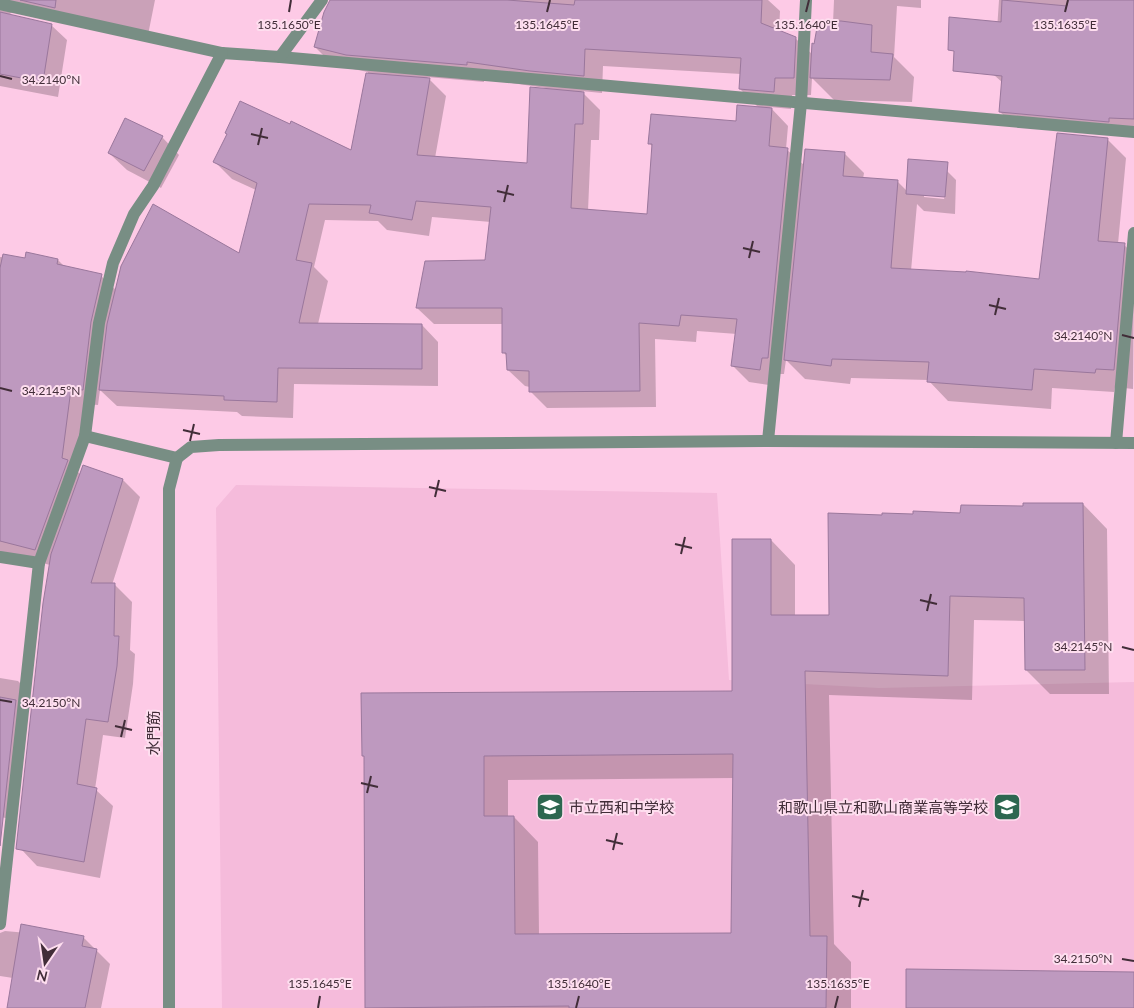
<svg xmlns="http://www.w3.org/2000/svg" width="1134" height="1008" font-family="Lato,'Noto Sans JP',sans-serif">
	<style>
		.built { fill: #f5bbdb }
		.shadow { fill: #0003; fill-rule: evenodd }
		.building { fill: #be99bf; stroke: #9a779c; fill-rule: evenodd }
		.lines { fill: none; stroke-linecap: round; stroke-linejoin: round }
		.minor { stroke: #788e84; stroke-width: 12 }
		.ticks { fill: none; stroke: #412d38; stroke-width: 2 }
		.labels { text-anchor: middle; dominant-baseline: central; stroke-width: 4; stroke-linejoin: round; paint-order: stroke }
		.street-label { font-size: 15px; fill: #412d38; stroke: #fedeef }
		.poi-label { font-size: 15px; fill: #412d38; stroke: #fedeef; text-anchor: start }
		.ticks-label { font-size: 12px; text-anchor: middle; fill: #412d38; stroke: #fedeef; stroke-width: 4; stroke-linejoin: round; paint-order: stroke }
	</style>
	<rect width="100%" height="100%" fill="#fdcae6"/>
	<path class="built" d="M236 485 717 493 729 680 879 688 1134 682V1008H222L216 508Z"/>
	<g class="shadow">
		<path d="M0 0H155L147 40 13 12 8 15 51 25 67 40 58 97 0 86Z"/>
		<path d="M331 0H768L780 11 779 31 795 38 813 55 815 45 833 23 834 0H921V8L897 6 894 57 914 77 912 102 834 100 812 78 811 95H792L791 109 770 107 788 126 786 149 804 165 844 153 864 173 863 179 898 182 907 191 939 163 956 180 955 214 924 211 917 204 911 271 1040 280 1107 139 1126 158 1118 244 1124 245 1134 254 1133 389 1115 387 1114 392 1052 388 1051 409 948 401 928 380 851 378 850 384 805 379 786 360 784 374H778L776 386 749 382 733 366 737 334 697 331 696 342 655 339 656 407 547 408 530 391V387L525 386 508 370V357L503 352V324H434L417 308 486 261 491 222 432 217 429 236 387 230 378 221 325 220 314 267 328 281 318 324 422 325 438 342V386L294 384 293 418 242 416 237 412 117 406 100 390 98 405 86 404 78 472 81 475 123 480 140 497 112 585H115L132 602 130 650 135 654 133 684 125 738 103 735 95 789 113 806 100 878 37 866 21 849 50 565 0 552V257L58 260 65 267 101 276 116 290 240 255 256 190 232 179 215 162 352 152 368 72 333 65 315 47ZM603 66 741 74 740 89 760 109 737 123 649 143 653 147 648 216 588 211 591 140H599L600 110 581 91 602 93ZM427 77 484 82V79L546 88 528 164 435 158 446 96ZM924 195 945 196 944 199 924 197Z"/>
		<path d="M999 0H1134V136L1016 127 1000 112 1003 83 994 75Z"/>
		<path d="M162 137 179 155 161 188 127 170 109 153Z"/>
		<path d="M1083 504 1107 529 1109 694H1050L1026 670 1025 621 974 620 972 700 829 695 834 944 851 962V1008H367L366 758 363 756 733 693 771 540 795 565V616H830L883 516 962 515 1025 508ZM734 778 733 935H539L538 842 514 817H508V780Z"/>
		<path d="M0 678 18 681 26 689 12 819 0 817Z"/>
		<path d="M5 931 84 938 110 964 101 1008H8L13 978 0 976V933Z"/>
	</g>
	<g class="building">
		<path d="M20 0H56L55 8Z"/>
		<path d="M330 0H507L574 5 575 0H762L761 23 796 37 794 78H775L774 92 739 89 741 58 585 49 584 76 530 71 467 62V65L346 55 314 47 324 12Z"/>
		<path d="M1002 0 1067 6 1068 0H1134V119L1109 118V122L999 112 1002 76 953 71 954 51 948 50 949 17 1001 22Z"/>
		<path d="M0 12 52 24 43 82 0 74Z"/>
		<path d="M841 21 872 25 871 52 893 54 890 80 810 78 812 43 814 44 818 22Z"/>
		<path d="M366 73 430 78 417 155 527 163 530 87 584 92 583 124H575L571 208 647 214 652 144H648L651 114 736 121 737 105 772 108 769 146 788 148 768 358H762L760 370 731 366 737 319 681 315 679 326 639 323 640 391 529 392V371L507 370 506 353H502V308H416L425 261 485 260 491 207 416 201 412 220 369 213 371 205 309 204 296 260 312 263 299 323 422 324V369L278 368 277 402 224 400V396L99 390 107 324 121 266 153 204 239 253 257 183 213 162 227 134 225 133 240 101 290 124 291 121 351 150Z"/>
		<path d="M125 118 163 136 144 171 108 153Z"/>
		<path d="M1057 133 1108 138 1098 241 1125 243 1114 370 1096 369 1095 373 1034 369 1032 390 927 382 929 362 832 359 831 366 784 360 805 149 845 152 843 176 898 180 891 268 966 272V271L1039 279Z"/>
		<path d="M908 159 948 162 945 197 906 194Z"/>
		<path d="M26 252 58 259 57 264 102 274 91 322 83 390 71 389 62 458 68 460 35 550 0 541V268L3 254 25 258Z"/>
		<path d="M83 465 123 479 91 583H115L114 636H119L117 666 108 722 86 719 77 784 97 788 84 862 16 849 43 603 51 554Z"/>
		<path d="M1023 503H1083L1085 670H1025L1024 598 950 596 948 676 805 671 810 936H827L826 1008H569V1006L365 1008 364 756H362L361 693 732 691V539H771V615H829L828 513 882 515V513L913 514V511L960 513 961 505 1023 506ZM733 754 731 933 515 934 514 816H484V756Z"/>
		<path d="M0 697 16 700 0 846Z"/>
		<path d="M21 924 84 936 82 946 97 949 85 1008H7Z"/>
		<path d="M906 969 1134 972V1008H906Z"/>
	</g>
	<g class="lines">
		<g class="minor">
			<path d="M0 4 222 53 280 57 1134 132"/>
			<path d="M280 57 322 0"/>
			<path d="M85 436 177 458"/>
			<path d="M768 441 801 103 806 0"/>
			<path d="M1116 443 1134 233"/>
			<path d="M177 458 191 447 219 445 768 441 1134 443"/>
			<path d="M0 557 39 563"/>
			<path d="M0 924 39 563 85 436 99 323 113 263 134 214 153 186 222 53"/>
			<path d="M169 1008V489L177 458"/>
		</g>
	</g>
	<path class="ticks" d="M289 12 291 0M547 12 550 0M806 12 809 0M1065 12 1068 0M0 76 12 79M251 134 268 138M258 145 262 128M497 191 514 195M504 202 508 185M743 248 760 252M749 258 753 241M989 305 1006 309M995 315 999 298M1122 335 1134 338M0 388 12 391M183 430 200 434M190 441 194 424M429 487 446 491M435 497 439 480M675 544 692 548M681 554 685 537M920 600 937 604M927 611 931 594M1122 647 1134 650M0 700 12 702M115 726 132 730M121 737 125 720M361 783 378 787M367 793 371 776M606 840 623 844M613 850 617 833M852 896 869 900M859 907 863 890M1122 959 1134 961M318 1008 320 996M576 1008 579 996M835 1008 838 996"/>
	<defs>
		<g id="school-square" transform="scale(1.4375)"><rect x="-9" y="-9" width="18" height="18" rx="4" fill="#2d6750" stroke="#fedeef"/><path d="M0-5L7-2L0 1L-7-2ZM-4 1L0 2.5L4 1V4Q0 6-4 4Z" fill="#fff"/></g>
	</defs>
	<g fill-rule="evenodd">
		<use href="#school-square" x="550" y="807"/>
		<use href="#school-square" x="1007" y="807"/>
	</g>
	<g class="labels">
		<g class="street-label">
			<text transform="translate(153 733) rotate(-90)">水門筋</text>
		</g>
		<g class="poi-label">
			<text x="569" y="807">市立西和中学校</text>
			<text x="988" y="807" text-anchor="end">和歌山県立和歌山商業高等学校</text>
		</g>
	</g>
	<g class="ticks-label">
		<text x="289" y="29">135.1650°E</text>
		<text x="547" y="29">135.1645°E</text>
		<text x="806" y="29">135.1640°E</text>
		<text x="1065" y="29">135.1635°E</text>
		<text x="51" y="84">34.2140°N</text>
		<text x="1083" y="340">34.2140°N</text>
		<text x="51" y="395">34.2145°N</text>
		<text x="1083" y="651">34.2145°N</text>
		<text x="51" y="707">34.2150°N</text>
		<text x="1083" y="963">34.2150°N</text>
		<text x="320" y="988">135.1645°E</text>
		<text x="579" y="988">135.1640°E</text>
		<text x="838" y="988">135.1635°E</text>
	</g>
	<g transform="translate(45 963) rotate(193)" stroke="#fedeef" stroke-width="4" paint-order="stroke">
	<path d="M0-4L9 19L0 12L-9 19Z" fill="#412d38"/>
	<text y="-8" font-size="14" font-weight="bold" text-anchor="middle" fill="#412d38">N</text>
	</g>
</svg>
